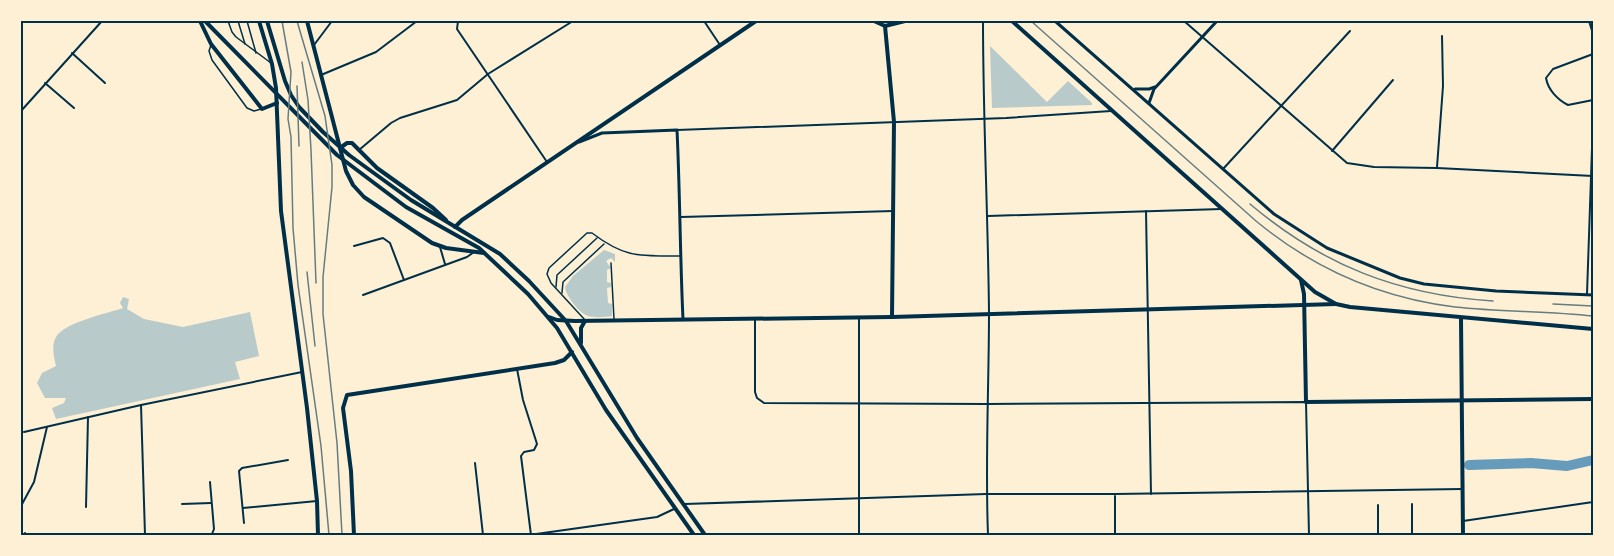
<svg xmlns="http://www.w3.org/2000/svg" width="1614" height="556" font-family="Montserrat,sans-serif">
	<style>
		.green { fill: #b9caca }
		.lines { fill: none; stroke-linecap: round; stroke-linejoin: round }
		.river { stroke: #669bbc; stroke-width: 10 }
		.service { stroke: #003049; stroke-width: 1.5 }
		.minor { stroke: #003049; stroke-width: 2 }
		.tertiary { stroke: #003049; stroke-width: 3 }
		.secondary { stroke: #003049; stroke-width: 4 }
		.primary { stroke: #003049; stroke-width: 4 }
		.rail { stroke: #657d81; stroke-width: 1.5 }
		.neatline { fill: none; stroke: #003049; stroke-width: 2 }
	</style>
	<rect width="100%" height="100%" fill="#fdf0d5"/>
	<g class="green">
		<path d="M990 46 1047 102 1068 81 1092 103V105L992 108Z"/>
		<path d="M604 250 615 254V262L611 258 606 261 611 268 607 270V282L611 283V287L607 288 608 303 612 304V316C606 317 595 318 588 316 579 313 566 296 565 287L573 276Z"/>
		<path d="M123 297 129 299 127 309 144 319 183 327 250 312 259 356 235 362 240 379 56 419 52 408 64 403 66 398H45L37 383 42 373 56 366C54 357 51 346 56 337 65 322 106 314 123 308L120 303Z"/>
	</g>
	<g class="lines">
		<path class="river" d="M1469 465 1531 463 1567 466 1593 460"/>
		<g class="service">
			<path d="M228 21 232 32 236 37 271 63"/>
			<path d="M238 21 245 44"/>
			<path d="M247 21 256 53"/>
			<path d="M211 45 209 51 212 60 247 108 254 111 261 109"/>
			<path d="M611 263 614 319"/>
			<path d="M556 287 557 275 597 238"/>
			<path d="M562 293 563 282 604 244"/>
			<path d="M585 320 551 283 547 274 549 268 587 233H592C625 258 639 256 680 256"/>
		</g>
		<g class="minor">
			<path d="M458 21 457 29 459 32 547 162"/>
			<path d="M704 21 720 45"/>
			<path d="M983 21C983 118 988 215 989 312 989 386 985 461 988 535"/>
			<path d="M1184 21 1347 163 1374 167 1437 168 1593 176"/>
			<path d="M1589 21 1593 34"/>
			<path d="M314 45 332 21"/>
			<path d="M72 53 105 83"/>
			<path d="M1593 54 1553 69 1546 78C1548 90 1558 100 1568 105L1593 100"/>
			<path d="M321 75 376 52 417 21"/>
			<path d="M45 83 74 108"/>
			<path d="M21 111 102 21"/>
			<path d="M677 130 1006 118 1111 111"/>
			<path d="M359 150 391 123 400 118 457 100 488 74 573 21"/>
			<path d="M1332 151 1393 80"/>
			<path d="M1437 167 1443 86 1442 36"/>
			<path d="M1223 169 1350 31"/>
			<path d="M1146 211 1151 494"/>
			<path d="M988 216 1222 209"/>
			<path d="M681 217 893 211"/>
			<path d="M354 246 383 238 390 243 404 280"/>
			<path d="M440 247 445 264"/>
			<path d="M1587 294 1593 119"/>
			<path d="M363 295 467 257 474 252"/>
			<path d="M859 319V535"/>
			<path d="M755 320V392L757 398 764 403 987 404 1306 402 1309 535"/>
			<path d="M517 369 523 400 537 444 534 450 524 452 521 456 531 535"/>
			<path d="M141 405 145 535"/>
			<path d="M24 432 141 405 302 372"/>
			<path d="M475 463 483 535"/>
			<path d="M1115 496V535"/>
			<path d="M182 504 211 503"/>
			<path d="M685 504 986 494H1115L1462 489"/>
			<path d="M1378 505V535"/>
			<path d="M21 506 34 482 47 427"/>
			<path d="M86 507 88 417"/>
			<path d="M243 508 317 501"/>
			<path d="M1463 521 1593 502"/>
			<path d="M244 523 239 471 242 468 288 460"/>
			<path d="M24 535 25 533"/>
			<path d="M209 535 212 534 214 529 210 482"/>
			<path d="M529 535 657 517 674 509"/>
			<path d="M1412 535V504"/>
		</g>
		<g class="tertiary">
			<path d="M1055 21 1274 214 1327 248 1400 278 1424 284 1496 291 1593 295"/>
			<path d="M1135 89H1149L1155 87"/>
			<path d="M1149 103 1154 89 1217 21"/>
			<path d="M579 142 602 133 677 130C680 193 680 256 683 319"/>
		</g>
		<g class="secondary">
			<path d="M259 21 272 64 276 88 281 211 307 408 317 501 318 535"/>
			<path d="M874 21 885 26 905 21"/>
			<path d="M1012 21 1315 292 1336 304 1350 307 1593 329"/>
			<path d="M885 26 894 122 892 317"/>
			<path d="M340 148 347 143H352L377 168 433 208 446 220"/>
			<path d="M455 227 462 220 756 21"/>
			<path d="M1301 280 1304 294 1306 402 1593 399"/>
			<path d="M549 317 557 320 575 321 892 317 1336 304"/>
			<path d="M1461 318 1463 535"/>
			<path d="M354 535 351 471 343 408 347 395 555 363 564 360 572 352"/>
		</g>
		<g class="primary">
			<path d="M200 21 211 44 262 109 277 103"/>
			<path d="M205 21 337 155 406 207 479 248 528 294 557 328 606 410 694 535"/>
			<path d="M267 21 285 81 291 95 299 107 323 132 349 155 411 200 500 254 529 281 566 321 637 438 705 535"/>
			<path d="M307 21 346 171 353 185 364 197 432 243 446 248 484 253"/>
			<path d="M581 343V328L585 321"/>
		</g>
		<g class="rail">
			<path d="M282 21 291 72 288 119 291 137 293 228 298 285 321 446 329 535"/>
			<path d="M297 21 325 116 332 165V187L323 277V314L337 443 342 535"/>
			<path d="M1031 21 1256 221C1314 269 1381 298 1455 307 1501 312 1547 311 1593 316"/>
			<path d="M302 62 308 100 311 150 316 283"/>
			<path d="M297 86 299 146"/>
			<path d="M1250 204C1322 265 1398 295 1493 301"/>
			<path d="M307 272 315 346"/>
			<path d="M1553 304 1593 306"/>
		</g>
	</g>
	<rect width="1614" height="556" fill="none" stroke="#fdf0d5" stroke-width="45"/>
	<rect x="22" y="22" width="1570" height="512" class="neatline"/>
</svg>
